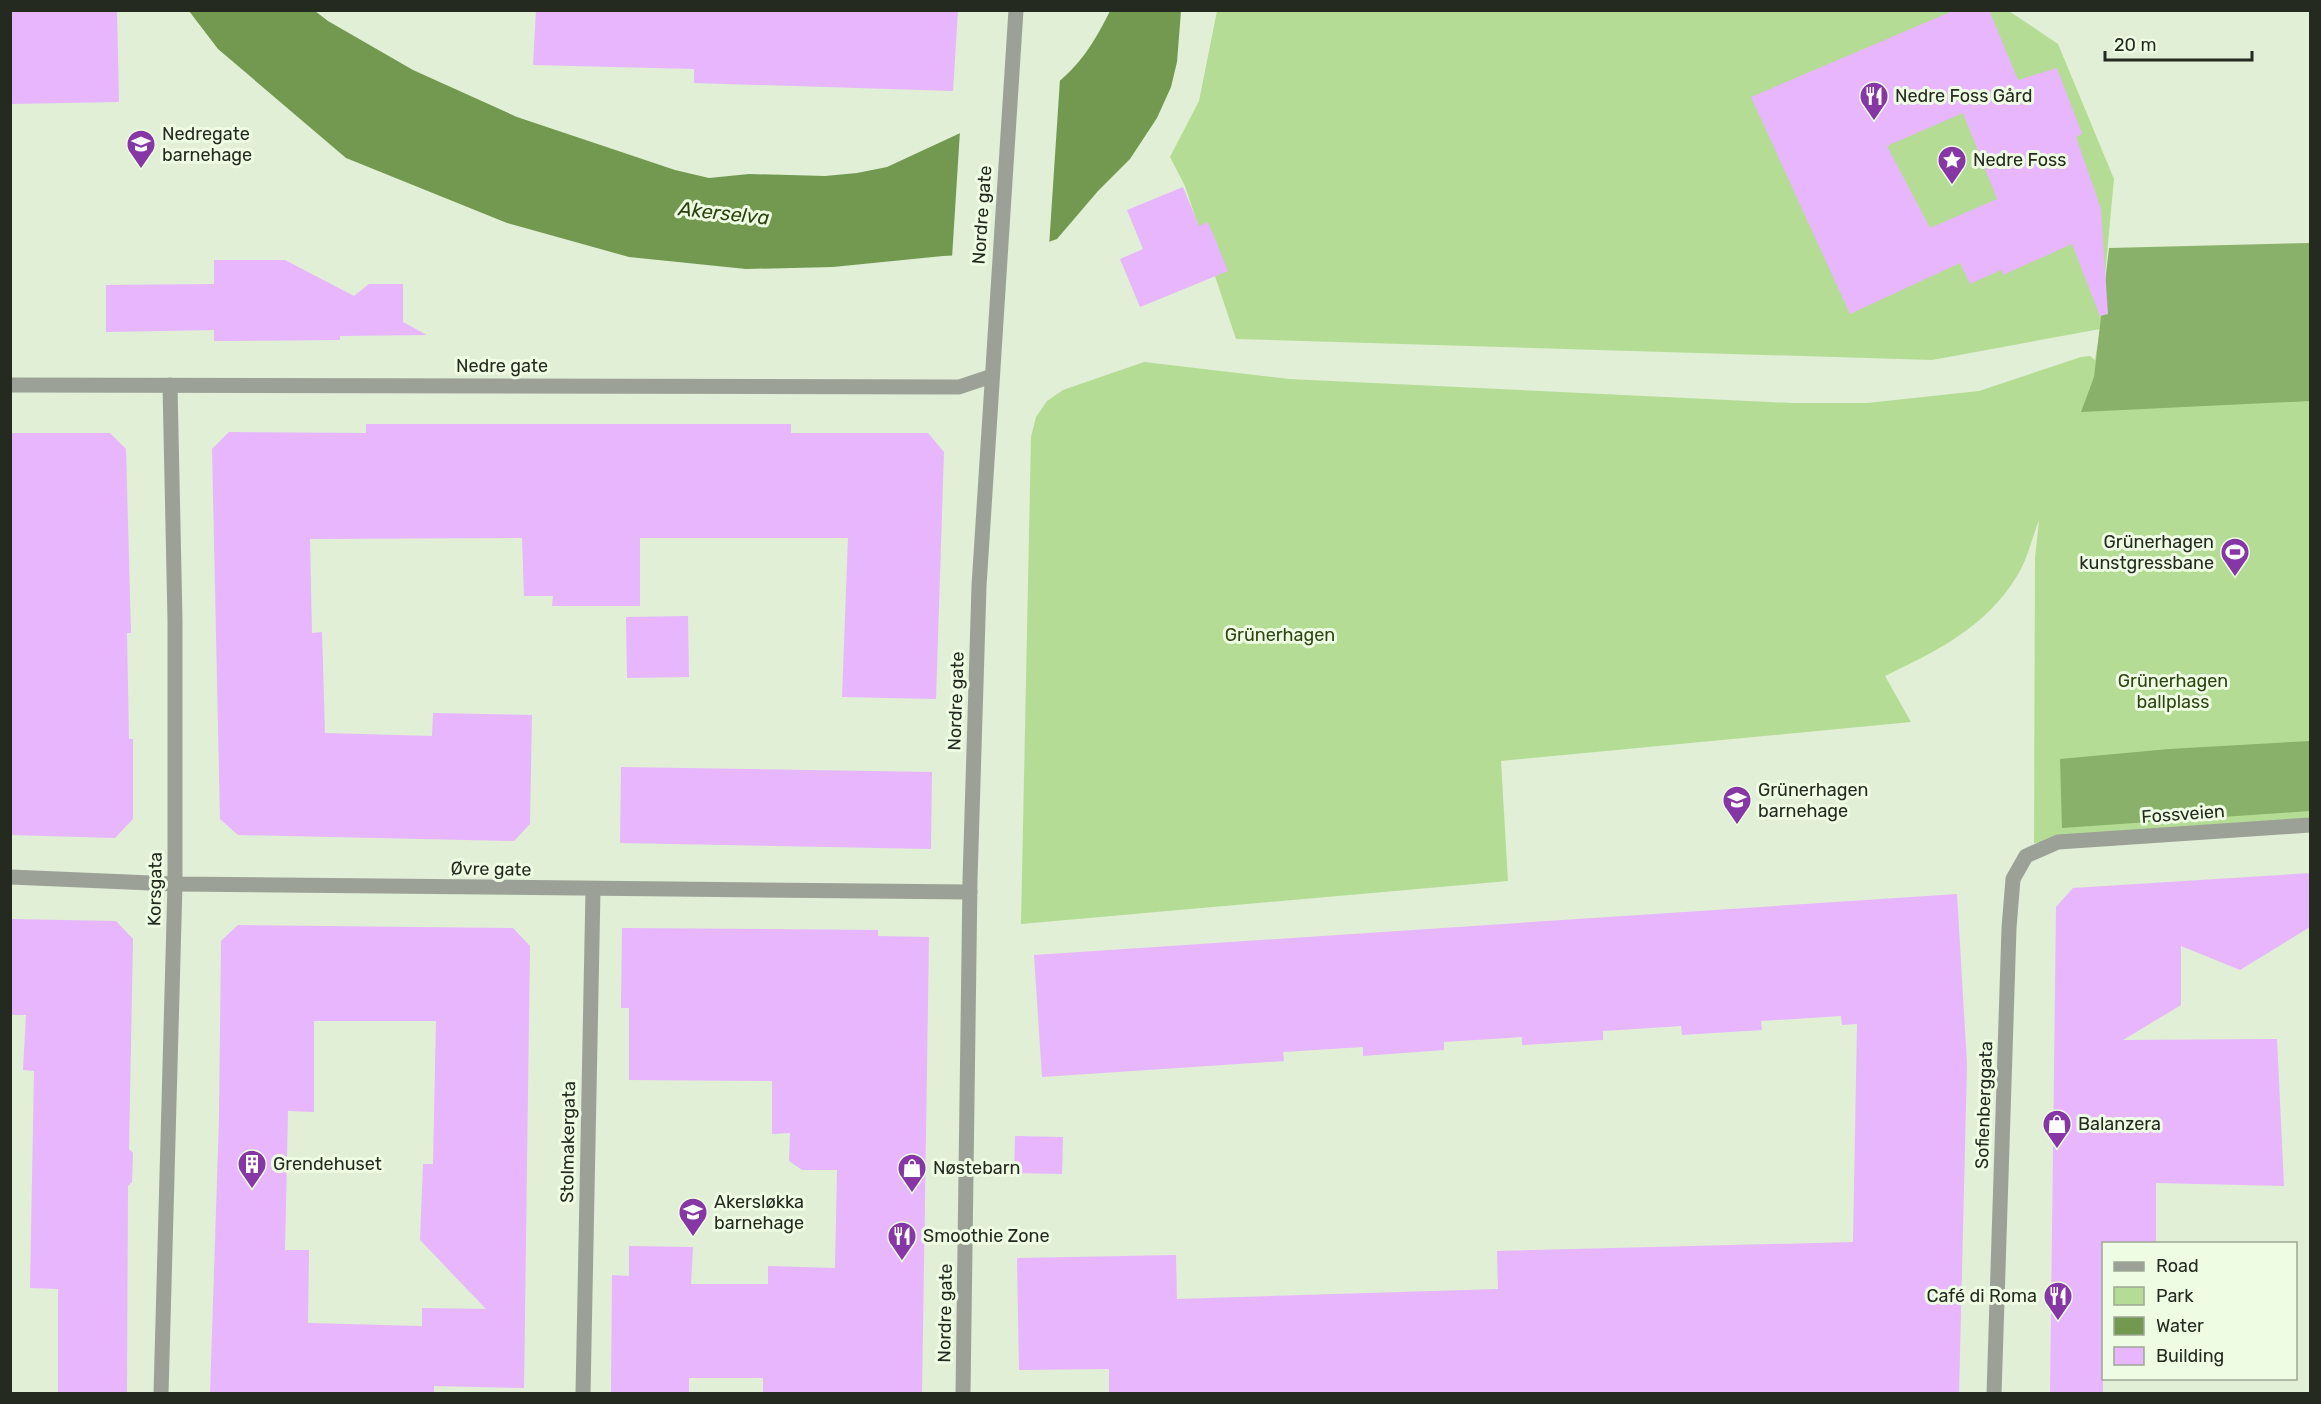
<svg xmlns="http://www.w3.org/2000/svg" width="2321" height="1404" font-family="Rubik,sans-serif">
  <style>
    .green { fill: #b5dc95 }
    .forest { fill: #8ab169 }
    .water { fill: #739951 }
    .pier { fill: #e0efd6 }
    .building { fill: #e7b6fc; fill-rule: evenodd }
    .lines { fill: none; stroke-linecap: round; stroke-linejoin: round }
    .minor { stroke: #9ba197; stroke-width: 15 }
    .tertiary { stroke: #9ba197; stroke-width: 15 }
    .labels { text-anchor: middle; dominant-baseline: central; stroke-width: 6; stroke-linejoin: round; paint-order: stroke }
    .poi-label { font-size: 18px; fill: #242a20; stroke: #eefce3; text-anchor: start }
    .street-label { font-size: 18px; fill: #242a20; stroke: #eefce3 }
    .park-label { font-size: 18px; fill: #2c4511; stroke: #eefce3 }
    .water-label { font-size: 20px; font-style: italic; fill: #2a430e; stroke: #eefce3 }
  </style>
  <rect width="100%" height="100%" fill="#e0efd6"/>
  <path class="green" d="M1217,11H2009L2058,44L2114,179L2100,329H2310V825L2034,843L2035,558L2039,520C2032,538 2027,560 2017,576C1986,627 1937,651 1885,676L1911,722L1501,761L1508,881L1021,924L1031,437L1036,417L1047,401L1063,390L1144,362L1289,379L1792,403H1867L1979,391L2081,357L2090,356L2095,360L2100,329L1932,360L1236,339L1185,186L1170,157L1199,101Z"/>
  <g class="forest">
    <path d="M2310,243V401L2081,412L2094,377L2109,248Z"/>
    <path d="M2310,741V811L2062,828L2060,759L2169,749Z"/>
  </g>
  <path class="water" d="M189,11H315L328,21L413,70L517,117L675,170L709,178L749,174L825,176L857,173L887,167L1036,98C1074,74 1090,51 1110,11H1181L1177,62L1171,87L1157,118L1130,159L1098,191L1057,239L1020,252L943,256L833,267L746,269L629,257L507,223L346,158L218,49Z"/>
  <path class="pier" d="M1060,79L1049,247L1020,255L952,258L960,131L1035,96Z"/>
  <g class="building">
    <path d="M10,10H117L119,102L10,104Z"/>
    <path d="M536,10H958L953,91L694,83V69L533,65Z"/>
    <path d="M1955,10H1989L2018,80L2057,68L2082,134L2076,137L2101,209L2108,314L2100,316L2072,244L2003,275L2001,270L1970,284L1960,263L1850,314L1751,97ZM1963,113L1997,199L1930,228L1887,146Z"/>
    <path d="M1183,187L1199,226L1208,222L1228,271L1140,307L1120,259L1143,249L1127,210Z"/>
    <path d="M214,260H285L354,296L369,284H403V322L427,335L340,336V340L214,341V330L106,332V285L214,284Z"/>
    <path d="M366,424H791V433H928L944,452L936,699L842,697L848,538H640V606H552L553,596H524L522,538L310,539L312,633L322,632L325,733L432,736L433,713L532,715L530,824L514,841L238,835L220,819L212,449L229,432L366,433Z"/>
    <path d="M10,433H110L126,449L131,633H127L129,739H133V819L115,838L10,835Z"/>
    <path d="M688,616L689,677L627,678L626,617Z"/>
    <path d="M621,767L932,772L931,849L620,843Z"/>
    <path d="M2310,873V927L2240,970L2181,946V1005L2123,1040L2277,1039L2284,1186L2156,1183V1244H2103V1394H2050L2056,907L2073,888Z"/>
    <path d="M1957,894L1967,1064L1959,1394H1109V1369L1019,1370L1017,1258L1176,1255L1177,1299L1498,1289L1497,1251L1853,1242L1857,1024L1842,1025L1841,1016L1761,1021L1762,1030L1682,1035L1681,1026L1603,1031V1040L1522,1045V1037L1444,1042V1050L1363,1056V1047L1283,1052L1284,1061L1042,1077L1034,955Z"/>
    <path d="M10,919L116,921L133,939L129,1149L133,1153L132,1182L128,1186L127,1394H58V1289L30,1288L34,1071L23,1070L26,1015H10Z"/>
    <path d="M238,925L513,928L530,946L524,1388L434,1386V1394H210L219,1119L221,941ZM314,1021H436L433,1164H423L420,1240L486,1309L422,1308V1326L308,1323L309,1250H285L288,1111L314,1112Z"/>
    <path d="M622,928L878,930V936L929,937L922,1394H763V1378H689V1394H611L612,1275L629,1276V1246L693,1247L691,1284H768V1266L835,1268L837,1170H802L789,1161L790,1133L772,1134V1081L629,1080V1008H621Z"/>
    <path d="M1015,1136L1063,1137L1062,1174L1014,1173Z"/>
  </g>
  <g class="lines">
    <g class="minor">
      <path d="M10,385L959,387L992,376"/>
      <path d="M10,877L175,884L970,892"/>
      <path d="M161,1394L175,884V620L170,385"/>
      <path d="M583,1394L593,890"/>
      <path d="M1994,1394L2009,928L2013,879L2026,856L2058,842L2310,825"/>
    </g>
    <path class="tertiary" d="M963,1394L970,880L979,586L1016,10"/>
  </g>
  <defs>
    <g id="restaurant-pin" transform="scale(1.5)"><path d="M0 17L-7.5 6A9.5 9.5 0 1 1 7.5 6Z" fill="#8636a5" stroke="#eefce3"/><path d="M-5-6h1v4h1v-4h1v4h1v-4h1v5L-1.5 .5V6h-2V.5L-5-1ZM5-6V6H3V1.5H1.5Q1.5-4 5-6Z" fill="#fff"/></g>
    <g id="school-pin" transform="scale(1.5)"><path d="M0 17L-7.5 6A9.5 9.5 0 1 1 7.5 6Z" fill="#8636a5" stroke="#eefce3"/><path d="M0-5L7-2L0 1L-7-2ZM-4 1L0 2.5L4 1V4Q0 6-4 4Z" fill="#fff"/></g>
    <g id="sight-pin" transform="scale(1.5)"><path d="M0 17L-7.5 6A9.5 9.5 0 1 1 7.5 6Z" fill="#8636a5" stroke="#eefce3"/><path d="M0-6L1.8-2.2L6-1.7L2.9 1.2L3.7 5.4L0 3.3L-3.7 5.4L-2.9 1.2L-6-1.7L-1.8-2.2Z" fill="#fff"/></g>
    <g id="stadium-pin" transform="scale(1.5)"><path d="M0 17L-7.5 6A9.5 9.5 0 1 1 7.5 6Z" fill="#8636a5" stroke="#eefce3"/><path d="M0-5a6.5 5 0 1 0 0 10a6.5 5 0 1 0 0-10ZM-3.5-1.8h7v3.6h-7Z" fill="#fff"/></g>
    <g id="shop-pin" transform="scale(1.5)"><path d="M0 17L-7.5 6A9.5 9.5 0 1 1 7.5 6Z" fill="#8636a5" stroke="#eefce3"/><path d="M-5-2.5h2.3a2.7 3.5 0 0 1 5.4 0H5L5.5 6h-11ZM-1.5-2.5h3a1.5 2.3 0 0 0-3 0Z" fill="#fff"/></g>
    <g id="building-pin" transform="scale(1.5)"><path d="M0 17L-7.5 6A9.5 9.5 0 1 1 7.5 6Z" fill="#8636a5" stroke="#eefce3"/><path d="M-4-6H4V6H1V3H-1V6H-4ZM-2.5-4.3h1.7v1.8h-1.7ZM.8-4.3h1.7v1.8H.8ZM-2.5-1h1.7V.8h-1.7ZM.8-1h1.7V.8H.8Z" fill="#fff"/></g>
  </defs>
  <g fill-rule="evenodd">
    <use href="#restaurant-pin" x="1874" y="96"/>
    <use href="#school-pin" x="141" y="144"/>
    <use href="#sight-pin" x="1952" y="160"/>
    <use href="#stadium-pin" x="2235" y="552"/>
    <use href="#school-pin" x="1737" y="800"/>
    <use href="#shop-pin" x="2057" y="1124"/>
    <use href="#building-pin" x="252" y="1164"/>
    <use href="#shop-pin" x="912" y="1168"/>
    <use href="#school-pin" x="693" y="1212"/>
    <use href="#restaurant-pin" x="902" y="1236"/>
    <use href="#restaurant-pin" x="2058" y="1296"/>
  </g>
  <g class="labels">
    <g class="poi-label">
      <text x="1895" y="96">Nedre Foss Gård</text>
      <text x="162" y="134">Nedregate<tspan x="162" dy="21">barnehage</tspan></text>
      <text x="1973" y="160">Nedre Foss</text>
      <text x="2214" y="542" text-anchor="end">Grünerhagen<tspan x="2214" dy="21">kunstgressbane</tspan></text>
      <text x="1758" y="790">Grünerhagen<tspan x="1758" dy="21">barnehage</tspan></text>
      <text x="2078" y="1124">Balanzera</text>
      <text x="273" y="1164">Grendehuset</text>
      <text x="933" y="1168">Nøstebarn</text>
      <text x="714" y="1202">Akersløkka<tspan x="714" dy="21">barnehage</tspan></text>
      <text x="923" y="1236">Smoothie Zone</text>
      <text x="2037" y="1296" text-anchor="end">Café di Roma</text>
    </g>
    <g class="street-label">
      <text transform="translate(982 215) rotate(-86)">Nordre gate</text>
      <text x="502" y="366">Nedre gate</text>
      <text transform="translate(956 701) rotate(-88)">Nordre gate</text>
      <text transform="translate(2183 814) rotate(-4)">Fossveien</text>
      <text transform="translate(491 869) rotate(1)">Øvre gate</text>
      <text transform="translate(155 889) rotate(-89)">Korsgata</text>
      <text transform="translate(1984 1105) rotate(-88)">Sofienberggata</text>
      <text transform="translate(568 1142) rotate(-89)">Stolmakergata</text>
      <text transform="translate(945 1313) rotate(-89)">Nordre gate</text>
    </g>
    <g class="park-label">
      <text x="1280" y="635">Grünerhagen</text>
      <text x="2173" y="681">Grünerhagen<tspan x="2173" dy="21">ballplass</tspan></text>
    </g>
    <g class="water-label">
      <text transform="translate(724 213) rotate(6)">Akerselva</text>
    </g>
  </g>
  <rect width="2321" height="1404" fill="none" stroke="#242a20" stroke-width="24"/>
  <rect x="2102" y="1242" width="195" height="138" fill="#eefce3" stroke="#9da895" stroke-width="1.5"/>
  <rect x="2114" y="1262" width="30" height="9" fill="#9ba197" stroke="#9da895" stroke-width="1.5"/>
  <text x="2156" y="1272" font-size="18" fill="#242a20">Road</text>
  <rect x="2114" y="1287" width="30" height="18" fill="#b5dc95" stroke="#9da895" stroke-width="1.5"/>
  <text x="2156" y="1302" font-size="18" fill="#242a20">Park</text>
  <rect x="2114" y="1317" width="30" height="18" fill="#739951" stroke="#9da895" stroke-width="1.5"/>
  <text x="2156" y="1332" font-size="18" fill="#242a20">Water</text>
  <rect x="2114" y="1347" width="30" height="18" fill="#e7b6fc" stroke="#9da895" stroke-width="1.5"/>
  <text x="2156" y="1362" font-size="18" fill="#242a20">Building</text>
  <path d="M2105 51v9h147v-9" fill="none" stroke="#242a20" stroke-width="3"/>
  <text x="2114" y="51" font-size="18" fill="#242a20" stroke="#eefce3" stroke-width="4.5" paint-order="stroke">20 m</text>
</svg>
